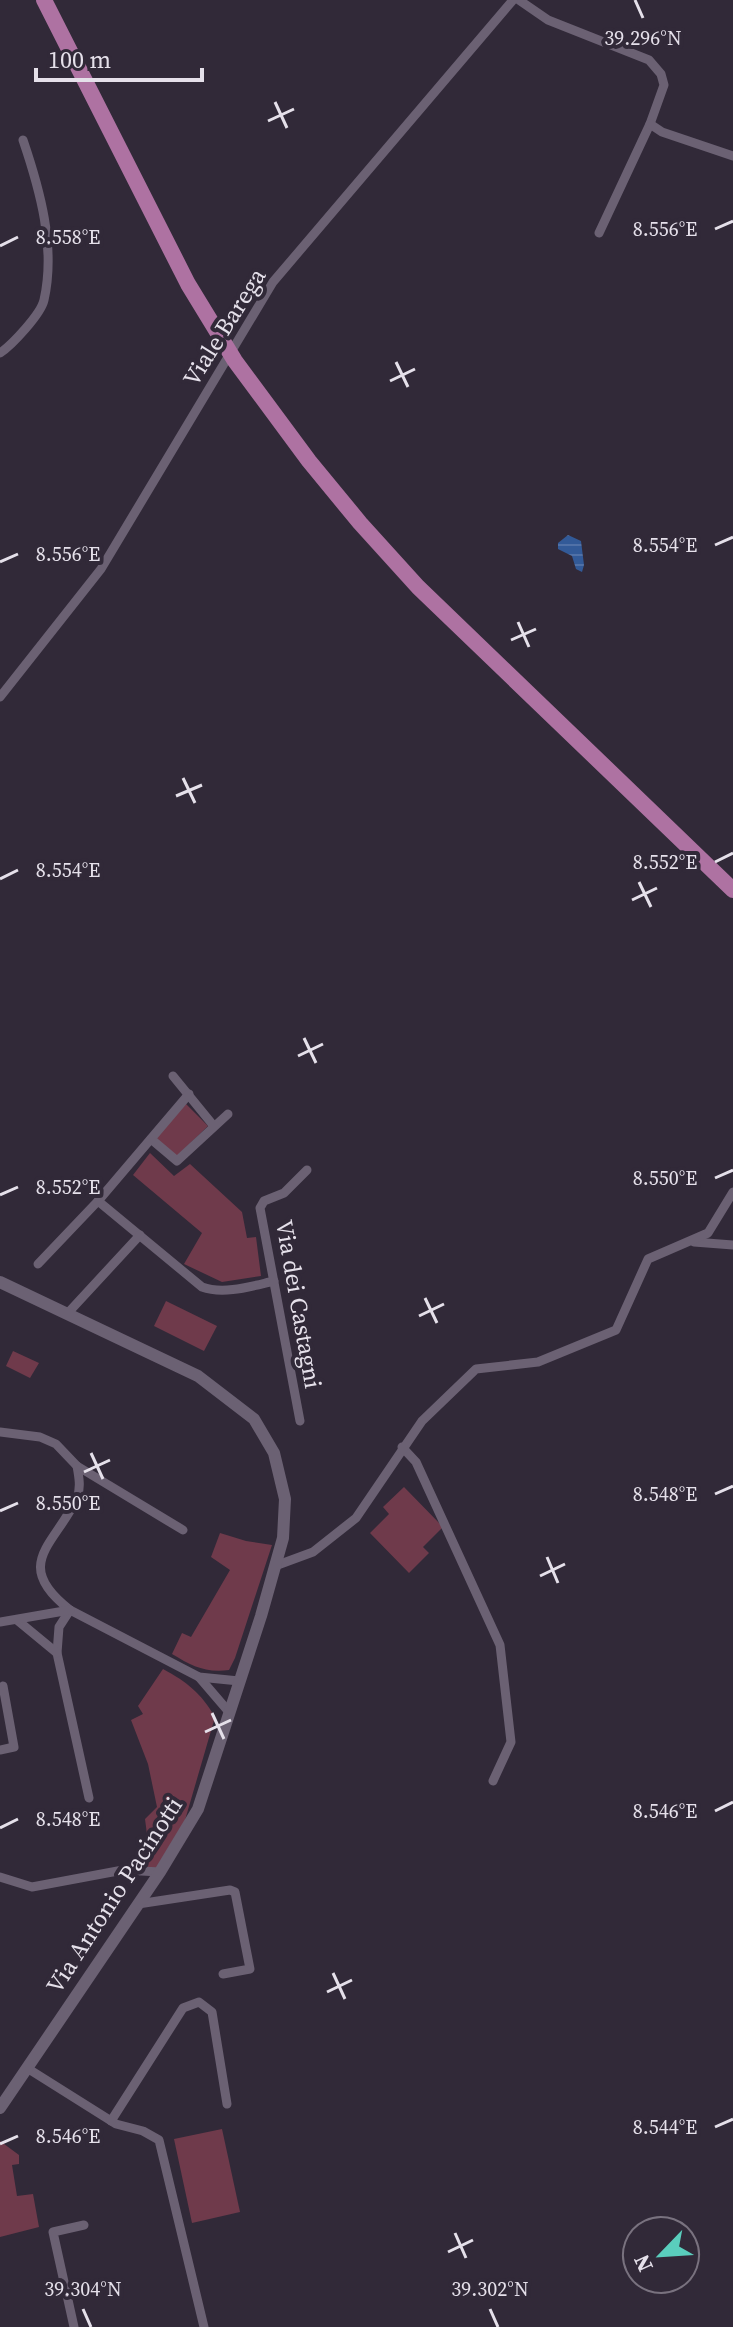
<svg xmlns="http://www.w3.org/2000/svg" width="733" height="2327" font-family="'Source Serif 4',serif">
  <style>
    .park { fill: #6f3a4b }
    .water { fill: url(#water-rules) }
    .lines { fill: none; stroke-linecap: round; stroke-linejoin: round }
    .minor { stroke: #6b6173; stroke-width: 9 }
    .tertiary { stroke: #6b6173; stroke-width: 12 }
    .trunk { stroke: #ae72a2; stroke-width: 16 }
    .ticks { fill: none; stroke: #e5e0ea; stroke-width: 3 }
    .labels { text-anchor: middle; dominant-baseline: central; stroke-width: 8; stroke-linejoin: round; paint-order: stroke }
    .street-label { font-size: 24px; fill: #e5e0ea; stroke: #312938 }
    .ticks-label { font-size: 20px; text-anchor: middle; fill: #e5e0ea; stroke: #312938; stroke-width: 8; stroke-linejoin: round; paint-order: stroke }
  </style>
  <defs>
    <pattern id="water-rules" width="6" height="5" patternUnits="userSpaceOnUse" patternTransform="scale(2)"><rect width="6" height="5" fill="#325a98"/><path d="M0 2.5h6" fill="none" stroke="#5071a7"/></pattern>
  </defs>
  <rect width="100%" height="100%" fill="#312938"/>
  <g class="park">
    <path d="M186,1104L208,1126L176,1157L156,1138Z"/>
    <path d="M150,1153L174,1176L190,1164L242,1212L247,1238L256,1237L261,1276L222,1282L184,1264L202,1233L133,1175Z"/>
    <path d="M166,1301L217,1326L204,1351L154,1326Z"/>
    <path d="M13,1351L39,1363L30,1378L6,1366Z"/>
    <path d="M404,1487L443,1527L423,1547L429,1553L409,1573L370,1533L389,1514L383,1507Z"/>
    <path d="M220,1533L246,1541L272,1545L235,1658L229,1670C205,1673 192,1666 172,1654L182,1633L191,1637L230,1570L211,1557Z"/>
    <path d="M163,1669C187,1682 201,1693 215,1717L183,1827L158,1869L140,1866L148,1842L145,1819L157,1807L148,1764L131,1720L143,1714L138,1706Z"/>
    <path d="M222,2129L240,2212L192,2223L174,2139Z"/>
    <path d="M0,2141L19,2155V2164L12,2165L17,2196L33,2194L39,2227L0,2237Z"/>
  </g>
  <path class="water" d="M568,535L581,541L584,565L582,572L576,569L572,556L558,549V543Z"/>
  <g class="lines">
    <g class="minor">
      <path d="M519,0L548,20L649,60L661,74L664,85L650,124L599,233"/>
      <path d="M650,124L662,132L733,156"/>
      <path d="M0,353C12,345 41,314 44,300C56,247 40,190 23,140"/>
      <path d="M0,697L101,569L273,282L513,0"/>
      <path d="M173,1076L213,1125"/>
      <path d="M151,1139L177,1161L228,1114"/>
      <path d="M98,1201L202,1287C224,1295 252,1286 274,1281"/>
      <path d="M694,1242L733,1245"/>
      <path d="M38,1264L98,1201L189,1094"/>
      <path d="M67,1314L140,1235"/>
      <path d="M300,1421L260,1208L264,1201L284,1193L307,1170"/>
      <path d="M0,1432L40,1437L56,1444L77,1466L183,1530"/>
      <path d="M402,1447L416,1462L500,1645L511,1742L493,1781"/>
      <path d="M77,1466C79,1477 81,1488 77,1498C55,1545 11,1564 70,1610L199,1677L239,1681"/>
      <path d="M275,1566L313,1552L356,1518L422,1421L476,1369L538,1362L616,1330L648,1259L708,1233L733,1192"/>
      <path d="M70,1610L59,1627L57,1653L89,1798"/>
      <path d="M17,1620L57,1653"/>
      <path d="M0,1622L70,1610"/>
      <path d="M199,1677L229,1712"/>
      <path d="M0,1750L14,1747L3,1686"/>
      <path d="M0,1877L32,1887L123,1870L160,1872"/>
      <path d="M138,1904L230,1890L235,1892L250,1969L223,1974"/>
      <path d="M27,2068L116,2124L143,2131L159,2140L204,2327"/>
      <path d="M111,2121L183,2008L199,2002L212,2012L227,2104"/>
      <path d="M74,2327L53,2232L84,2225"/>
    </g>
    <path class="tertiary" d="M0,1282L198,1376L254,1419L274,1453L285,1499L283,1538L261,1616L198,1809L160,1872L0,2108"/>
    <path class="trunk" d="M44,0L188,284L235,361L309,461L360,523L418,587L733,890"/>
  </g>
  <path class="ticks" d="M635,0L643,18M275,102L287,128M268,121L294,109M715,229L733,221M0,246L18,237M396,362L408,387M390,381L415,369M715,545L733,537M0,562L18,554M518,622L529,647M511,640L536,629M183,778L195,803M176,796L202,785M715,862L733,853M0,879L18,870M639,882L651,907M632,900L657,888M304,1038L316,1063M298,1056L323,1044M715,1178L733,1170M0,1195L18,1187M425,1298L437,1323M419,1316L444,1304M91,1453L103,1479M84,1472L110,1460M715,1494L733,1486M0,1511L18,1503M547,1557L558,1583M540,1576L565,1564M212,1713L224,1739M205,1732L231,1720M715,1811L733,1802M0,1828L18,1819M333,1973L345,1999M327,1992L352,1980M715,2127L733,2119M0,2144L18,2136M455,2233L466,2258M448,2252L473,2240M83,2309L91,2327M490,2309L498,2327"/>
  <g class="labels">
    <g class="street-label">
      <text transform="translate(224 327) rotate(-58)">Viale Barega</text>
      <text transform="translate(299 1304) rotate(80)">Via dei Castagni</text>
      <text transform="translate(114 1895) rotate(-57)">Via Antonio Pacinotti</text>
    </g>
  </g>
  <g class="ticks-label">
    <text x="643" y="45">39.296°N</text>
    <text x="665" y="236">8.556°E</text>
    <text x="68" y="244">8.558°E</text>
    <text x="665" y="552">8.554°E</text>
    <text x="68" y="561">8.556°E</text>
    <text x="665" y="869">8.552°E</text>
    <text x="68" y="877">8.554°E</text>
    <text x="665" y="1185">8.550°E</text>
    <text x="68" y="1194">8.552°E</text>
    <text x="665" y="1501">8.548°E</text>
    <text x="68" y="1510">8.550°E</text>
    <text x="665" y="1818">8.546°E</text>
    <text x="68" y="1826">8.548°E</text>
    <text x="665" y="2134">8.544°E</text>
    <text x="68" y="2143">8.546°E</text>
    <text x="83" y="2296">39.304°N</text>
    <text x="490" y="2296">39.302°N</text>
  </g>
  <g transform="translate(661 2255) rotate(245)"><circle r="38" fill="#312938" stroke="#79727f" stroke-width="2"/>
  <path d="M0-6L14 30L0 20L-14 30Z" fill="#5acebd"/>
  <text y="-12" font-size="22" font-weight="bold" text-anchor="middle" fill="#e5e0ea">N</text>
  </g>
  <path d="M36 68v12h166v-12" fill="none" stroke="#e5e0ea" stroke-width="4"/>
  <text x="48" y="68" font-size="24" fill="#e5e0ea" stroke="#312938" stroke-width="6" paint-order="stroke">100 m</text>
</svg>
